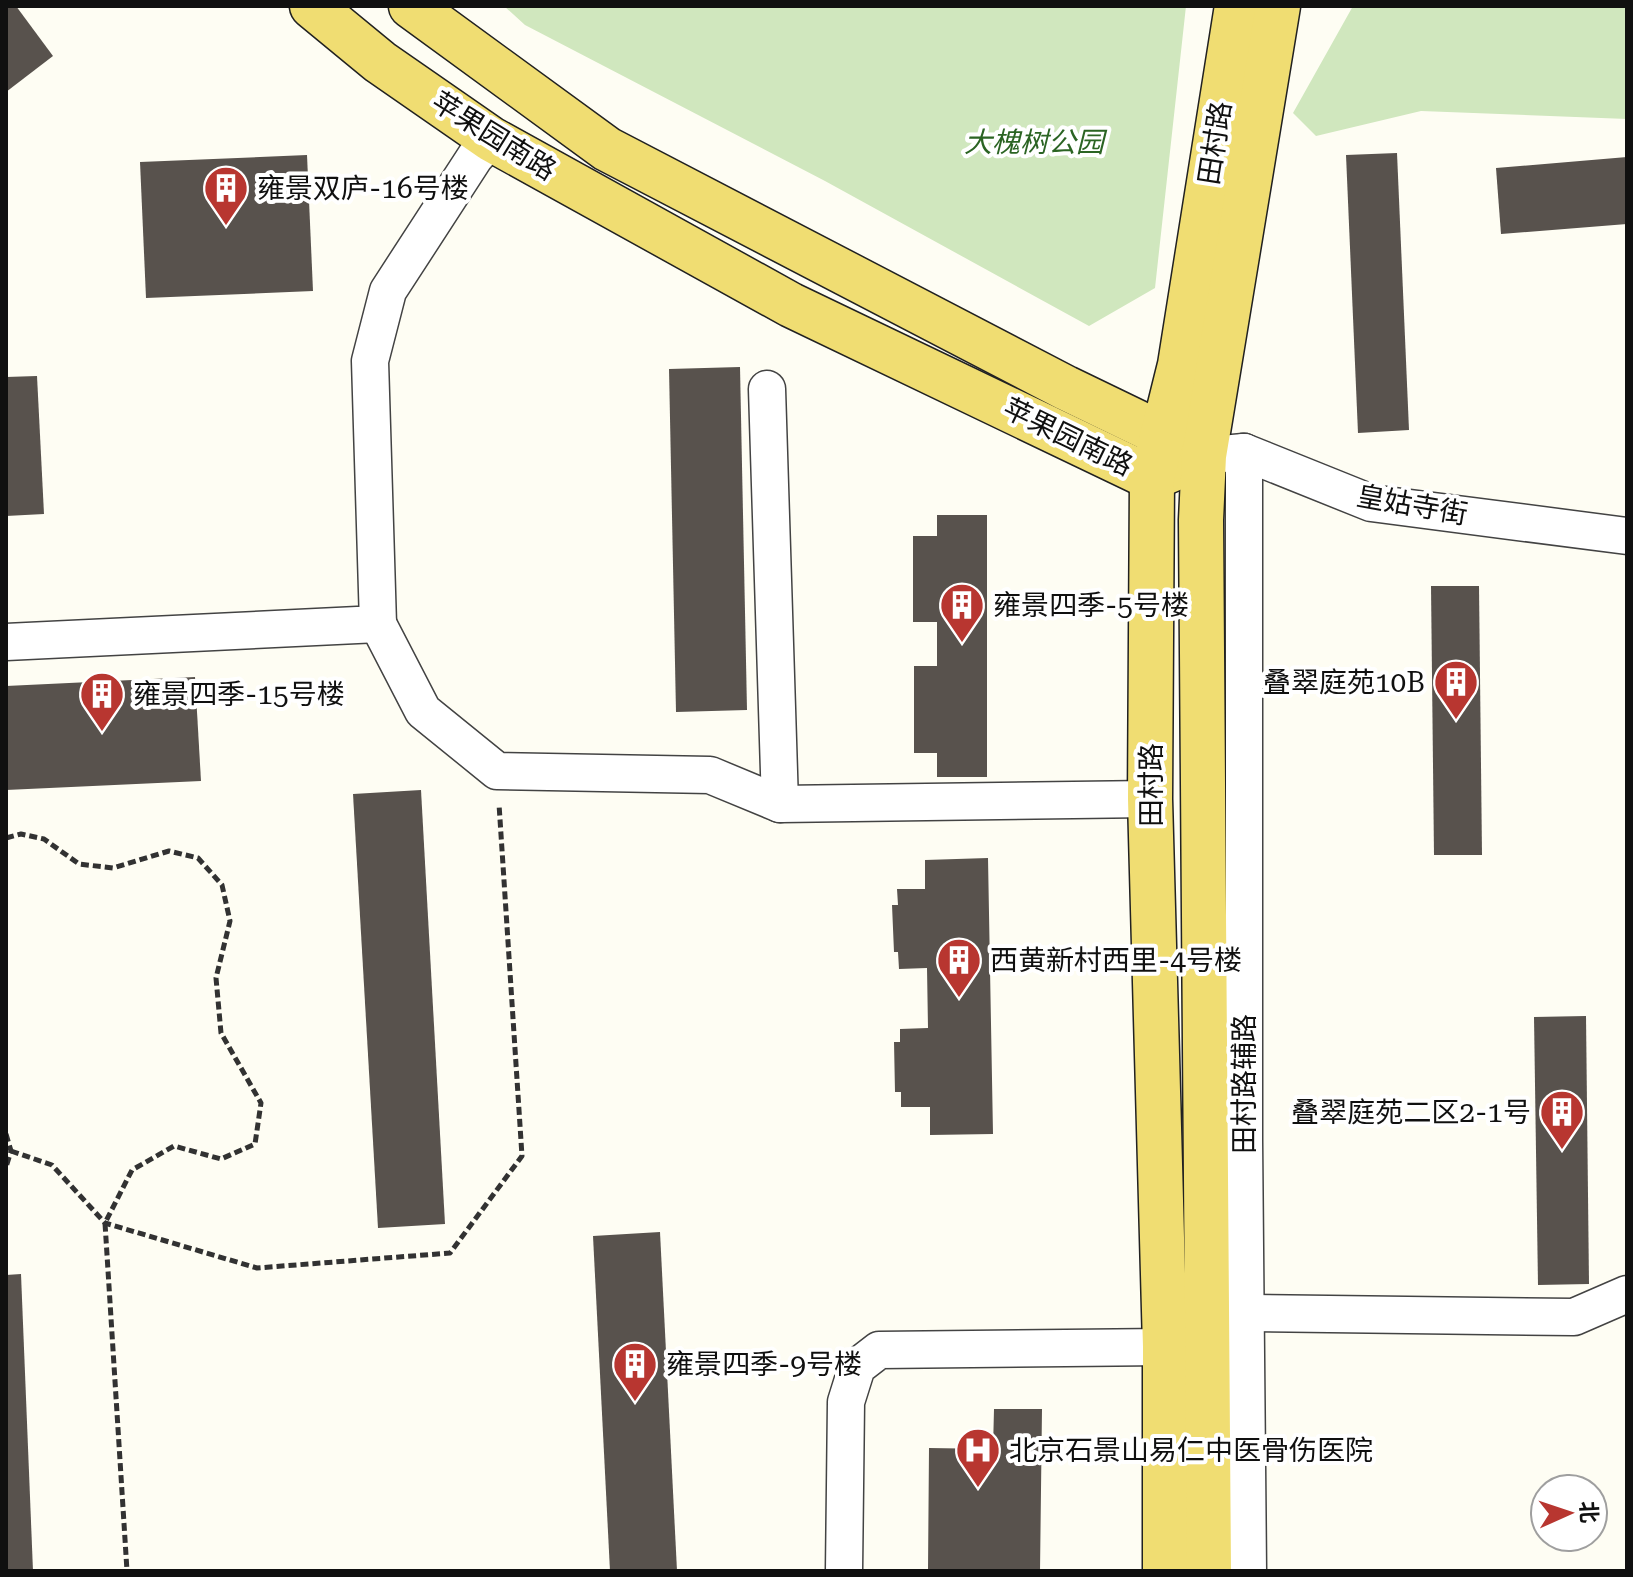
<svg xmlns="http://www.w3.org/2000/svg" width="1633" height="1577" font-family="'Roboto Serif','Noto Sans SC',serif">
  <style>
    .green { fill: #d0e7be }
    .building { fill: #58524d }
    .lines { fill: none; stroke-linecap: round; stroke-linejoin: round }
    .minor-casing { stroke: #434343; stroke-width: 39 }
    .major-casing { stroke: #212121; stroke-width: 47 }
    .path { stroke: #323232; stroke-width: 5; stroke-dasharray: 8 4; stroke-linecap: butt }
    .minor { stroke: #fff; stroke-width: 36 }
    .major { stroke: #f0dd72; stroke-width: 44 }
    .labels { text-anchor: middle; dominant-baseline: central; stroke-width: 8; stroke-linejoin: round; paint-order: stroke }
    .street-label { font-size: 28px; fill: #101010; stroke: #fff }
    .park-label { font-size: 28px; font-style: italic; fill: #2b6423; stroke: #fff }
    .poi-label { font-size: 28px; fill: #101010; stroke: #fff; text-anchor: start }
  </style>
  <rect width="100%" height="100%" fill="#fefdf3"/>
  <g class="green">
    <path d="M504,6H1186L1155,288L1089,326L825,181L525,25Z"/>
    <path d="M1353,6H1627V119L1421,111L1316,136L1293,113Z"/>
  </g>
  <g class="building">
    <path d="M6,6H16L53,56L6,92Z"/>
    <path d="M1397,153L1409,430L1358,433L1346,155Z"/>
    <path d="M307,155L313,291L146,298L140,162Z"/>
    <path d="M1627,157V224L1501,234L1496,168Z"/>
    <path d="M740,367L747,710L676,712L669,369Z"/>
    <path d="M37,376L44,514L6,516V377Z"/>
    <path d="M937,515H987V777H937V753H914V666H937V622H913V536H937Z"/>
    <path d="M1431,586H1479L1482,855H1434Z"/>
    <path d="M195,677L201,781L6,790V686Z"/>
    <path d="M421,790L445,1224L378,1228L353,794Z"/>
    <path d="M988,858L993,1134L930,1135V1107H901V1092H895L894,1042H900V1029L928,1028L927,968L899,969L898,952H894L892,905H898L897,889H925V860Z"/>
    <path d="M1586,1016L1589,1284L1538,1285L1534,1017Z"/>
    <path d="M660,1232L677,1571H610L593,1236Z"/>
    <path d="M21,1274L33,1571H6V1275Z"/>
    <path d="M994,1409H1042L1040,1571H928L929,1448L993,1449Z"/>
  </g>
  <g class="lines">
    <g class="minor-casing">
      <g id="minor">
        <path d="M767,389L780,804"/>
        <path d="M1244,452V1140L1248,1571"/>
        <path d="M1222,454L1244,452L1371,503L1627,536"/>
        <path d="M378,624L423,711L497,771L710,775L780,804L1150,799"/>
        <path d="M6,642L378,624L370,361L388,291L475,157L491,139"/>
        <path d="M1247,1313L1574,1317L1627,1294"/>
        <path d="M844,1571L846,1402L857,1367L879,1350L1165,1347"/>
      </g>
    </g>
    <g class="major-casing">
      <g id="major">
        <path d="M312,6L380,62L491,139L791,305L1152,478L1180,466"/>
        <path d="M411,6L607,149L1066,388L1188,447"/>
        <path d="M1165,1571V1347L1150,799L1152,478L1180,365L1237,6"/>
        <path d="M1209,1571L1201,520L1204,456L1278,6"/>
      </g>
    </g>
    <g class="path">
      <path d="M6,838L21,834L44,839L79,864L113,868L169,851L198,858L222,885L230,921L216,978L221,1033L261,1103L255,1144L221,1159L174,1146L132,1170L105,1223L127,1571"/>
      <path d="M6,1134L11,1151L6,1167"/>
      <path d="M11,1151L52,1165L105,1223L257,1268L450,1253L522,1156L499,804"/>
    </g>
    <use href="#minor" class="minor"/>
    <use href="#major" class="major"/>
  </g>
  <defs>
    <g id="building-pin" transform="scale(2.3)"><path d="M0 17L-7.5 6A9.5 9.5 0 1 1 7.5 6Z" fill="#b83630" stroke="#fff"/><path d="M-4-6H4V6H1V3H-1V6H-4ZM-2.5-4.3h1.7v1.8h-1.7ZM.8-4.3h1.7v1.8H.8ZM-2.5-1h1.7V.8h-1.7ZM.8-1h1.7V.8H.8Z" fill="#fff"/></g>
    <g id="hospital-pin" transform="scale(2.3)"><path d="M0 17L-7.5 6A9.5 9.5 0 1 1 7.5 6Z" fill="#b83630" stroke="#fff"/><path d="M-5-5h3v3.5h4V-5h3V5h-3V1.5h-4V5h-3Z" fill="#fff"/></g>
  </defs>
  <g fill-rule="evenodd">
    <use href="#building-pin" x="226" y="188"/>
    <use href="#building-pin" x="962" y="605"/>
    <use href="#building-pin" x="1456" y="682"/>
    <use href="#building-pin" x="102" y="694"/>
    <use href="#building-pin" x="959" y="960"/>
    <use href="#building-pin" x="1562" y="1112"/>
    <use href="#building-pin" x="635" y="1364"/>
    <use href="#hospital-pin" x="978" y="1450"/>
  </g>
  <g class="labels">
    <g class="street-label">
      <text transform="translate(494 136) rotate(32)">苹果园南路</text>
      <text transform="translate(1215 143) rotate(-81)">田村路</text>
      <text transform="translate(1068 437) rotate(26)">苹果园南路</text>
      <text transform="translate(1412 505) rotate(10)">皇姑寺街</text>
      <text transform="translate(1151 785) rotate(-90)">田村路</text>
      <text transform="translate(1244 1084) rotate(-90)">田村路辅路</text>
    </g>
    <g class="park-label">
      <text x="1034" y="142">大槐树公园</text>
    </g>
    <g class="poi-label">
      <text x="257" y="188">雍景双庐-16号楼</text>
      <text x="993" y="605">雍景四季-5号楼</text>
      <text x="1425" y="682" text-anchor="end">叠翠庭苑10B</text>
      <text x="133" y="694">雍景四季-15号楼</text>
      <text x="990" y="960">西黄新村西里-4号楼</text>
      <text x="1531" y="1112" text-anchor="end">叠翠庭苑二区2-1号</text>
      <text x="666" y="1364">雍景四季-9号楼</text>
      <text x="1009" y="1450">北京石景山易仁中医骨伤医院</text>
    </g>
  </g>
  <rect width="1633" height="1577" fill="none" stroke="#101010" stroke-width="16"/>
  <g transform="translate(1569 1513) rotate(87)"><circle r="38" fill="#ffffff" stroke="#9f9f9f" stroke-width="2"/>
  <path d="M0-6L14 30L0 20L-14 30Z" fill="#b83630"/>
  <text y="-12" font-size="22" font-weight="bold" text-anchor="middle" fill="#101010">北</text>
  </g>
</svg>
